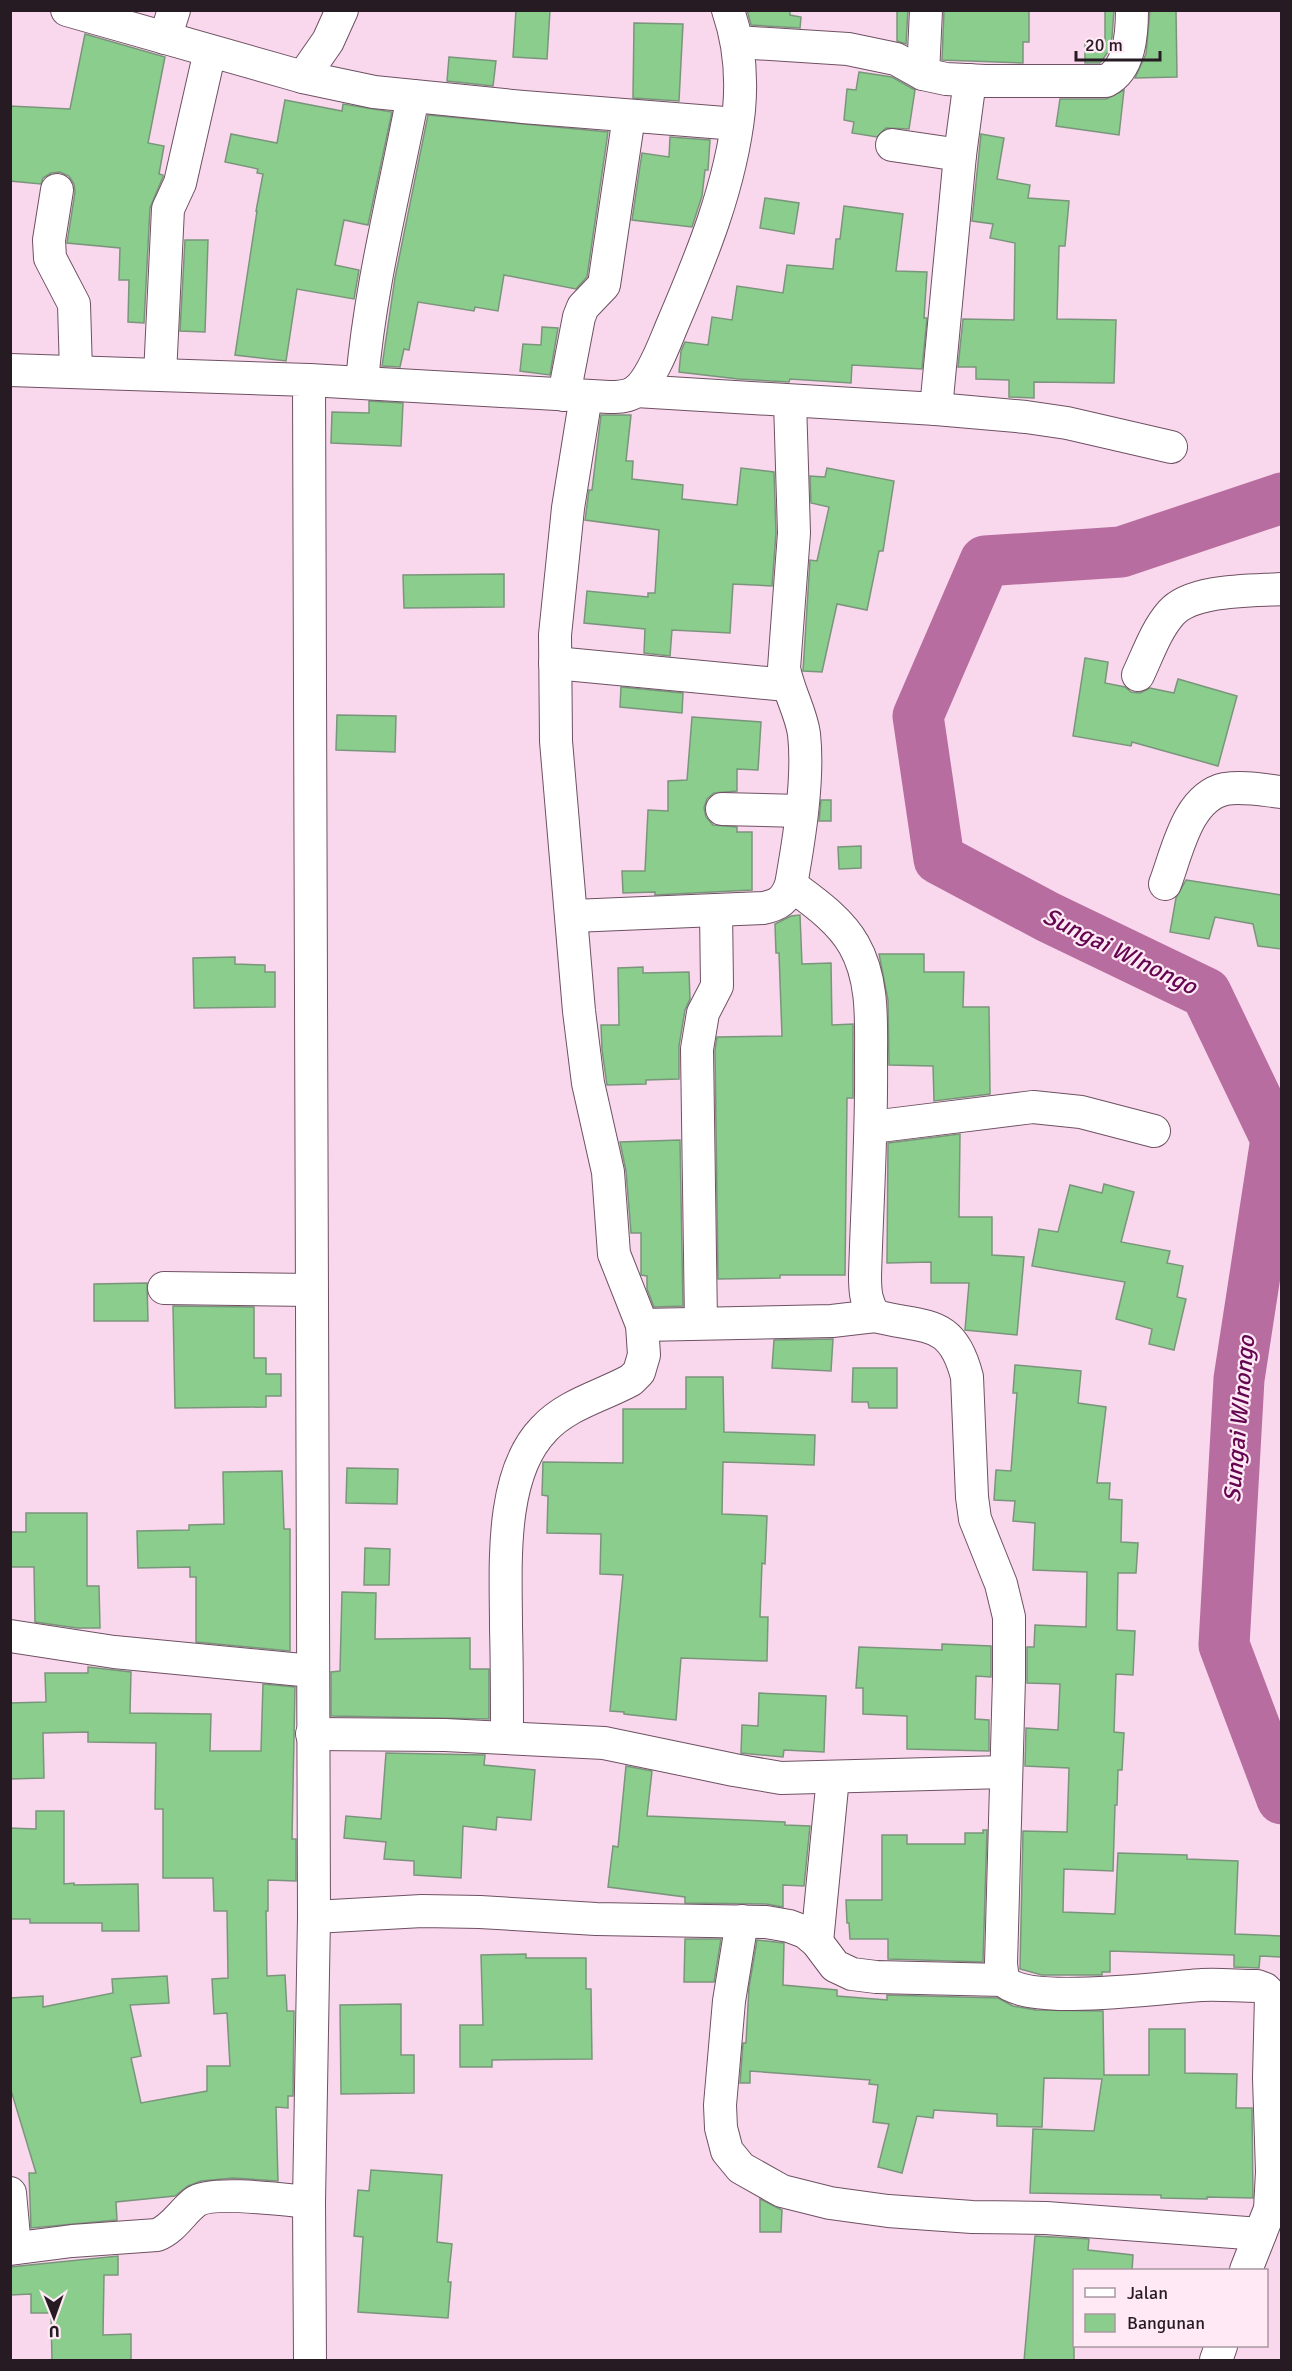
<svg xmlns="http://www.w3.org/2000/svg" width="1292" height="2371" font-family="Signika,sans-serif">
  <style>
    .lines { fill: none; stroke-linecap: round; stroke-linejoin: round }
    .river { stroke: #b76d9f; stroke-width: 51 }
    .building { fill: #8acd8d; stroke: #7b957c; stroke-width: 1.5 }
    .street-casing { stroke: #6e5163; stroke-width: 34 }
    .street { stroke: #fff; stroke-width: 32 }
    .labels { text-anchor: middle; dominant-baseline: central; stroke-width: 4.5; stroke-linejoin: round; paint-order: stroke }
    .water-label { font-size: 24px; font-style: italic; fill: #64054f; stroke: #fee9f5 }
  </style>
  <rect width="100%" height="100%" fill="#f9d7ec"/>
  <g class="lines">
    <path class="river" d="M1282,498L1121,552L985,561L918,716L939,859L1048,917L1206,993L1276,1139L1239,1379L1224,1645L1282,1799"/>
  </g>
  <g class="building">
    <path d="M516,10H550L547,59L513,57Z"/>
    <path d="M747,10H790V15L801,17L800,28L751,25Z"/>
    <path d="M897,10H908L906,44L897,41Z"/>
    <path d="M944,10H1029V42H1023V63L942,60Z"/>
    <path d="M1105,10H1114L1112,37L1108,52L1100,63H1085V41H1105Z"/>
    <path d="M1150,10H1176L1177,77L1135,78L1146,54Z"/>
    <path d="M634,23L683,24L679,101L633,98Z"/>
    <path d="M85,34L165,57L148,143L164,146L159,174L163,175V177L150,208L144,323L128,322L129,280H119L120,248L67,243L75,192L74,184L69,176L60,172L51,173L43,178L41,184L10,181V106L70,109Z"/>
    <path d="M449,57L496,61L493,86L447,81Z"/>
    <path d="M859,72L892,77L915,90L909,129L886,128L877,137L852,133L854,122L844,120L847,89L856,90Z"/>
    <path d="M1124,90L1119,135L1056,126L1060,99H1106Z"/>
    <path d="M285,100L342,111L343,104L392,112L368,225L344,220L335,265L359,270L354,299L297,289L286,361L235,355L257,211H256L263,174L257,173L258,169L225,162L231,134L277,143Z"/>
    <path d="M428,115L608,132L587,277L576,289L504,275L498,311L475,307L474,311L418,302L409,350L404,349L400,367L382,366L395,278Z"/>
    <path d="M981,134L1004,138L997,179L1030,185L1028,198L1069,201L1065,246H1059L1057,319L1116,320L1114,383L1034,382V398L1009,397V380L976,379V367H958L963,319L1014,320L1015,243L990,238L993,224L972,221Z"/>
    <path d="M670,137L710,140L708,170H705L702,196L692,227L632,220L642,153L669,157Z"/>
    <path d="M765,198L799,203L794,234L760,228Z"/>
    <path d="M844,206L903,214L896,271L927,272L924,318H927L922,369L852,365L851,383L790,379L789,382L738,379L679,372L681,351L685,342L708,345L712,317L732,320L737,286L783,293L787,265L833,269L836,239H840Z"/>
    <path d="M185,240H208L205,332L180,331Z"/>
    <path d="M542,327L558,328L550,375L520,371L523,344L541,345Z"/>
    <path d="M369,401L403,403L401,446L331,443L332,412L369,413Z"/>
    <path d="M601,415H631L626,461H633L632,479L683,485L682,499L737,505L741,468L774,472L776,533L772,586L733,584L730,633L672,630L670,656L644,653L645,629L584,623L587,591L648,597V593H655L659,530L585,520L589,490H592Z"/>
    <path d="M827,468L894,481L883,551H879L867,610L837,604L822,672L803,671L810,560L817,561L829,507L811,503L810,476L825,477Z"/>
    <path d="M504,574V607L404,608L403,575Z"/>
    <path d="M1085,658L1108,662L1105,683L1125,687L1131,692L1140,693L1150,688L1174,693L1178,679L1237,696L1218,766L1132,742L1131,746L1073,736Z"/>
    <path d="M621,687L683,693L682,713L620,707Z"/>
    <path d="M337,715L396,716L395,752L336,750Z"/>
    <path d="M692,717L761,722L758,770L737,769V791L714,793L707,799L704,808L706,817L713,825L737,827V832H752V890L655,895V892L623,893L622,871H645L648,810L668,811V781L687,780Z"/>
    <path d="M821,800H831V821H819Z"/>
    <path d="M861,846V868L839,869L838,847Z"/>
    <path d="M1186,880L1281,895V949L1258,946L1253,924L1215,917L1209,939L1170,932L1176,898Z"/>
    <path d="M800,915L802,964L831,963L832,1025L853,1024V1098H847L845,1275H780V1278L718,1279L715,1050L717,1037L782,1036L779,953H776L775,924L791,916Z"/>
    <path d="M879,954H924V972H964L963,1007H989L990,1094L934,1101L933,1066L889,1065L888,1000Z"/>
    <path d="M235,957V964L265,965V972H275V1007L194,1008L193,958Z"/>
    <path d="M643,967V973L689,972L690,999L685,1010L679,1046V1079L646,1080V1084L607,1085L602,1050L601,1025H619L618,968Z"/>
    <path d="M960,1134L959,1217H992V1255L1024,1257L1017,1335L965,1330L969,1283H931V1262L887,1263L888,1143Z"/>
    <path d="M680,1140L683,1306L654,1307L647,1289V1276L641,1275V1233H631L626,1171L620,1142Z"/>
    <path d="M1104,1184L1134,1192L1121,1242L1170,1251L1167,1263L1183,1266L1177,1297L1186,1299L1174,1350L1149,1344L1152,1329L1116,1319L1125,1282L1032,1266L1039,1229L1058,1232L1070,1185L1102,1193Z"/>
    <path d="M147,1283L148,1321H94V1284Z"/>
    <path d="M173,1306L254,1307V1358H266V1374H281V1396H266V1407L175,1408Z"/>
    <path d="M833,1339L831,1371L772,1368L774,1340Z"/>
    <path d="M1015,1365L1081,1371L1078,1403L1106,1407L1097,1483H1110L1109,1499L1122,1500L1121,1542L1138,1543L1136,1573H1118L1117,1630L1135,1631L1133,1675L1116,1674L1114,1732L1124,1733L1122,1770H1118L1117,1805H1115L1113,1871L1064,1869L1063,1912L1115,1914L1118,1853L1187,1855V1859L1238,1861L1235,1934L1281,1936V1957L1260,1956L1259,1968L1234,1967V1955L1110,1951V1972H1102V1975H1042L1020,1969L1023,1831L1067,1832L1069,1768L1025,1766L1026,1728L1058,1730L1060,1684L1027,1683V1647H1034L1035,1625L1086,1627L1087,1572L1033,1570L1035,1523L1013,1521L1015,1501L994,1500L996,1470L1011,1471L1017,1393H1013Z"/>
    <path d="M853,1368H897V1408H869L868,1402H852Z"/>
    <path d="M686,1377H723L724,1432L815,1435L814,1465L723,1462L722,1514L767,1516L765,1564L762,1563L760,1617H768L767,1661L681,1658L676,1720L624,1714V1712L610,1711L623,1575L600,1574L601,1534L547,1533L548,1496L542,1495L543,1462L623,1463V1409H686Z"/>
    <path d="M347,1468L398,1469L397,1504L346,1503Z"/>
    <path d="M282,1471L284,1529H290V1651L196,1642V1577H190V1567L138,1568L137,1531L189,1530V1525L224,1524L223,1472Z"/>
    <path d="M26,1513H87V1586H99L100,1628H77L35,1622L34,1567H10V1532H26Z"/>
    <path d="M365,1548L390,1549L389,1585H364Z"/>
    <path d="M342,1592L376,1593L375,1639L470,1638V1669H489V1719L331,1716V1672L340,1671Z"/>
    <path d="M942,1644L991,1646V1677L976,1676L975,1719L989,1720V1751L907,1749V1716L863,1714V1688H856L859,1647L942,1650Z"/>
    <path d="M88,1667L131,1672L130,1713L211,1714L210,1751H261L263,1684L295,1687L292,1839H296V1881L268,1880V1911H266L267,1976L285,1975L287,2011H294L293,2096H288V2108L276,2107L278,2181L233,2178L201,2181L188,2186L175,2196L116,2202L117,2220L31,2228L29,2173H36L10,2087V1998L43,1996V2007L113,1993L112,1979L167,1976L169,2003L130,2005L141,2056L131,2058L141,2103L207,2091V2066H230L227,2013L214,2014L212,1979L228,1978L227,1911H214L213,1878H163V1809H155L156,1743L88,1742V1732L43,1733L44,1778L10,1779V1703L46,1702L45,1673H88Z"/>
    <path d="M759,1693L826,1696L824,1752L784,1750L783,1757L741,1753L742,1725L758,1726Z"/>
    <path d="M386,1753L485,1755L484,1765L535,1770L531,1820L497,1817L496,1830L463,1826L461,1878L414,1875V1861L384,1859L386,1842L344,1838L346,1816L381,1819Z"/>
    <path d="M626,1766L652,1771L647,1816L785,1822V1825L810,1826L804,1886L783,1885V1907L766,1904L685,1903V1897L608,1887L613,1846L618,1847Z"/>
    <path d="M36,1811H64V1884L74,1883V1885L138,1884L139,1931H102V1923H30V1919H10V1828L36,1829Z"/>
    <path d="M983,1830H987L983,1962L888,1959V1939H850L849,1923H847L846,1900H882V1835H907V1844H965V1833H983Z"/>
    <path d="M685,1939H721L714,1982H684Z"/>
    <path d="M757,1940L784,1943L783,1985L837,1990V1996L887,2000V1995L998,1998L1013,2006L1036,2010L1103,2011L1104,2075H1149V2029H1185V2073L1237,2074L1236,2108H1252L1253,2198L1207,2197V2199L1161,2198V2195L1030,2193L1033,2129L1094,2131L1102,2079L1044,2078L1042,2127L997,2126V2114L934,2110L933,2118L917,2116L902,2173L878,2167L889,2124L873,2122L878,2085L869,2084L870,2080L750,2071V2083H740L743,2043H746L749,1987Z"/>
    <path d="M526,1954V1958H586V1989H591L592,2059L492,2060V2067H460V2025H483L481,1955Z"/>
    <path d="M401,2004V2055H414V2093L341,2094L340,2005Z"/>
    <path d="M371,2170L442,2175L437,2242L452,2244L448,2282H451L448,2318L358,2312L363,2237L354,2236L358,2190L369,2191Z"/>
    <path d="M760,2199L782,2210L781,2232H760Z"/>
    <path d="M1035,2236L1089,2239L1088,2250L1133,2255L1132,2271H1074V2361H1024Z"/>
    <path d="M118,2256V2275H104L103,2335L131,2334V2361H52L51,2313H31V2294L10,2295V2267Z"/>
  </g>
  <g class="lines">
    <g class="street-casing">
      <g id="street">
        <path d="M67,10L303,77L374,92L523,107L737,124"/>
        <path d="M165,38L174,10"/>
        <path d="M737,42L848,49L896,59L923,74L946,79L985,81H1106C1130,69 1132,34 1132,10"/>
        <path d="M923,74L926,10"/>
        <path d="M303,77L328,41L342,10"/>
        <path d="M892,145L960,155L970,80"/>
        <path d="M57,190L49,240L50,258L74,304L76,372"/>
        <path d="M10,370L309,380L314,1917L309,2202L310,2360"/>
        <path d="M160,375L168,209L180,183L210,51"/>
        <path d="M309,380L609,397C619,397 628,397 636,391C651,380 664,345 671,328C701,258 731,186 739,110C742,77 739,42 728,10"/>
        <path d="M362,382C370,286 395,191 413,96"/>
        <path d="M636,391L936,409L1026,417L1067,423L1171,447"/>
        <path d="M564,395L579,317L583,307L604,285L629,116"/>
        <path d="M936,409L960,155"/>
        <path d="M555,663L787,685"/>
        <path d="M1138,675C1148,654 1156,630 1171,613C1192,589 1251,591 1282,589"/>
        <path d="M722,809L801,811"/>
        <path d="M1165,884C1177,853 1187,797 1225,789C1243,786 1263,790 1282,792"/>
        <path d="M791,885C814,902 840,920 854,945C874,980 871,1023 871,1061C872,1133 867,1205 865,1276C865,1292 866,1303 875,1316C926,1329 952,1318 967,1377L972,1497L975,1519L1001,1584L1009,1617V1678L1001,1964L1003,1980C1028,2007 1164,1987 1202,1985C1220,1984 1239,1986 1257,1986L1265,1989L1271,1995L1269,2078L1272,2172L1270,2209L1246,2270"/>
        <path d="M573,916L763,908C779,905 785,900 791,885C799,840 809,779 804,734C801,712 788,691 784,668L794,533L790,401"/>
        <path d="M872,1127L1033,1107L1081,1112L1154,1131"/>
        <path d="M164,1288L310,1290"/>
        <path d="M701,1323L697,1049L703,1013L717,986L716,910"/>
        <path d="M642,1325L832,1321L875,1316"/>
        <path d="M10,1636L114,1652L312,1671"/>
        <path d="M312,1734L445,1735L604,1743L734,1770L781,1778L1005,1772"/>
        <path d="M507,1737C507,1700 507,1664 506,1627C506,1567 499,1475 544,1429C567,1404 602,1396 631,1380L639,1372L644,1355L642,1325L614,1254L608,1172L588,1083L579,1011L556,741L555,635L568,508L586,396"/>
        <path d="M314,1917L422,1911L480,1912L596,1919L766,1922L789,1926L805,1932L817,1942L835,1966L852,1974L876,1977L1003,1980"/>
        <path d="M742,1921L729,2001L720,2105L721,2128L727,2151L741,2168L782,2191L830,2203L888,2211L972,2217L1046,2218L1260,2234"/>
        <path d="M817,1942L833,1777"/>
        <path d="M10,2193L15,2248"/>
        <path d="M10,2249L72,2241L157,2235C174,2228 181,2213 195,2202C211,2190 287,2200 309,2202"/>
        <path d="M1216,2360L1221,2346"/>
      </g>
    </g>
    <use href="#street" class="street"/>
  </g>
  <g class="labels">
    <g class="water-label">
      <text transform="translate(1120 951) rotate(26)">Sungai WInongo</text>
      <text transform="translate(1239 1419) rotate(-85)">Sungai WInongo</text>
    </g>
  </g>
  <rect width="1292" height="2371" fill="none" stroke="#271b23" stroke-width="24"/>
  <rect x="1073" y="2269" width="195" height="78" fill="#fee9f5" stroke="#a897a1" stroke-width="1.5"/>
  <rect x="1085" y="2288" width="30" height="9" fill="#ffffff" stroke="#a897a1" stroke-width="1.5"/>
  <text x="1127" y="2299" font-size="18" fill="#271b23">Jalan</text>
  <rect x="1085" y="2314" width="30" height="18" fill="#8acd8d" stroke="#a897a1" stroke-width="1.5"/>
  <text x="1127" y="2329" font-size="18" fill="#271b23">Bangunan</text>
  <g transform="translate(54 2317) rotate(179)" stroke="#fee9f5" stroke-width="4.5" paint-order="stroke">
  <path d="M0-4.5L10 22L0 15L-10 22Z" fill="#271b23"/>
  <text y="-9" font-size="16" font-weight="bold" text-anchor="middle" fill="#271b23">U</text>
  </g>
  <path d="M1076 51v9h84v-9" fill="none" stroke="#271b23" stroke-width="3"/>
  <text x="1085" y="51" font-size="18" fill="#271b23" stroke="#fee9f5" stroke-width="4.5" paint-order="stroke">20 m</text>
</svg>
